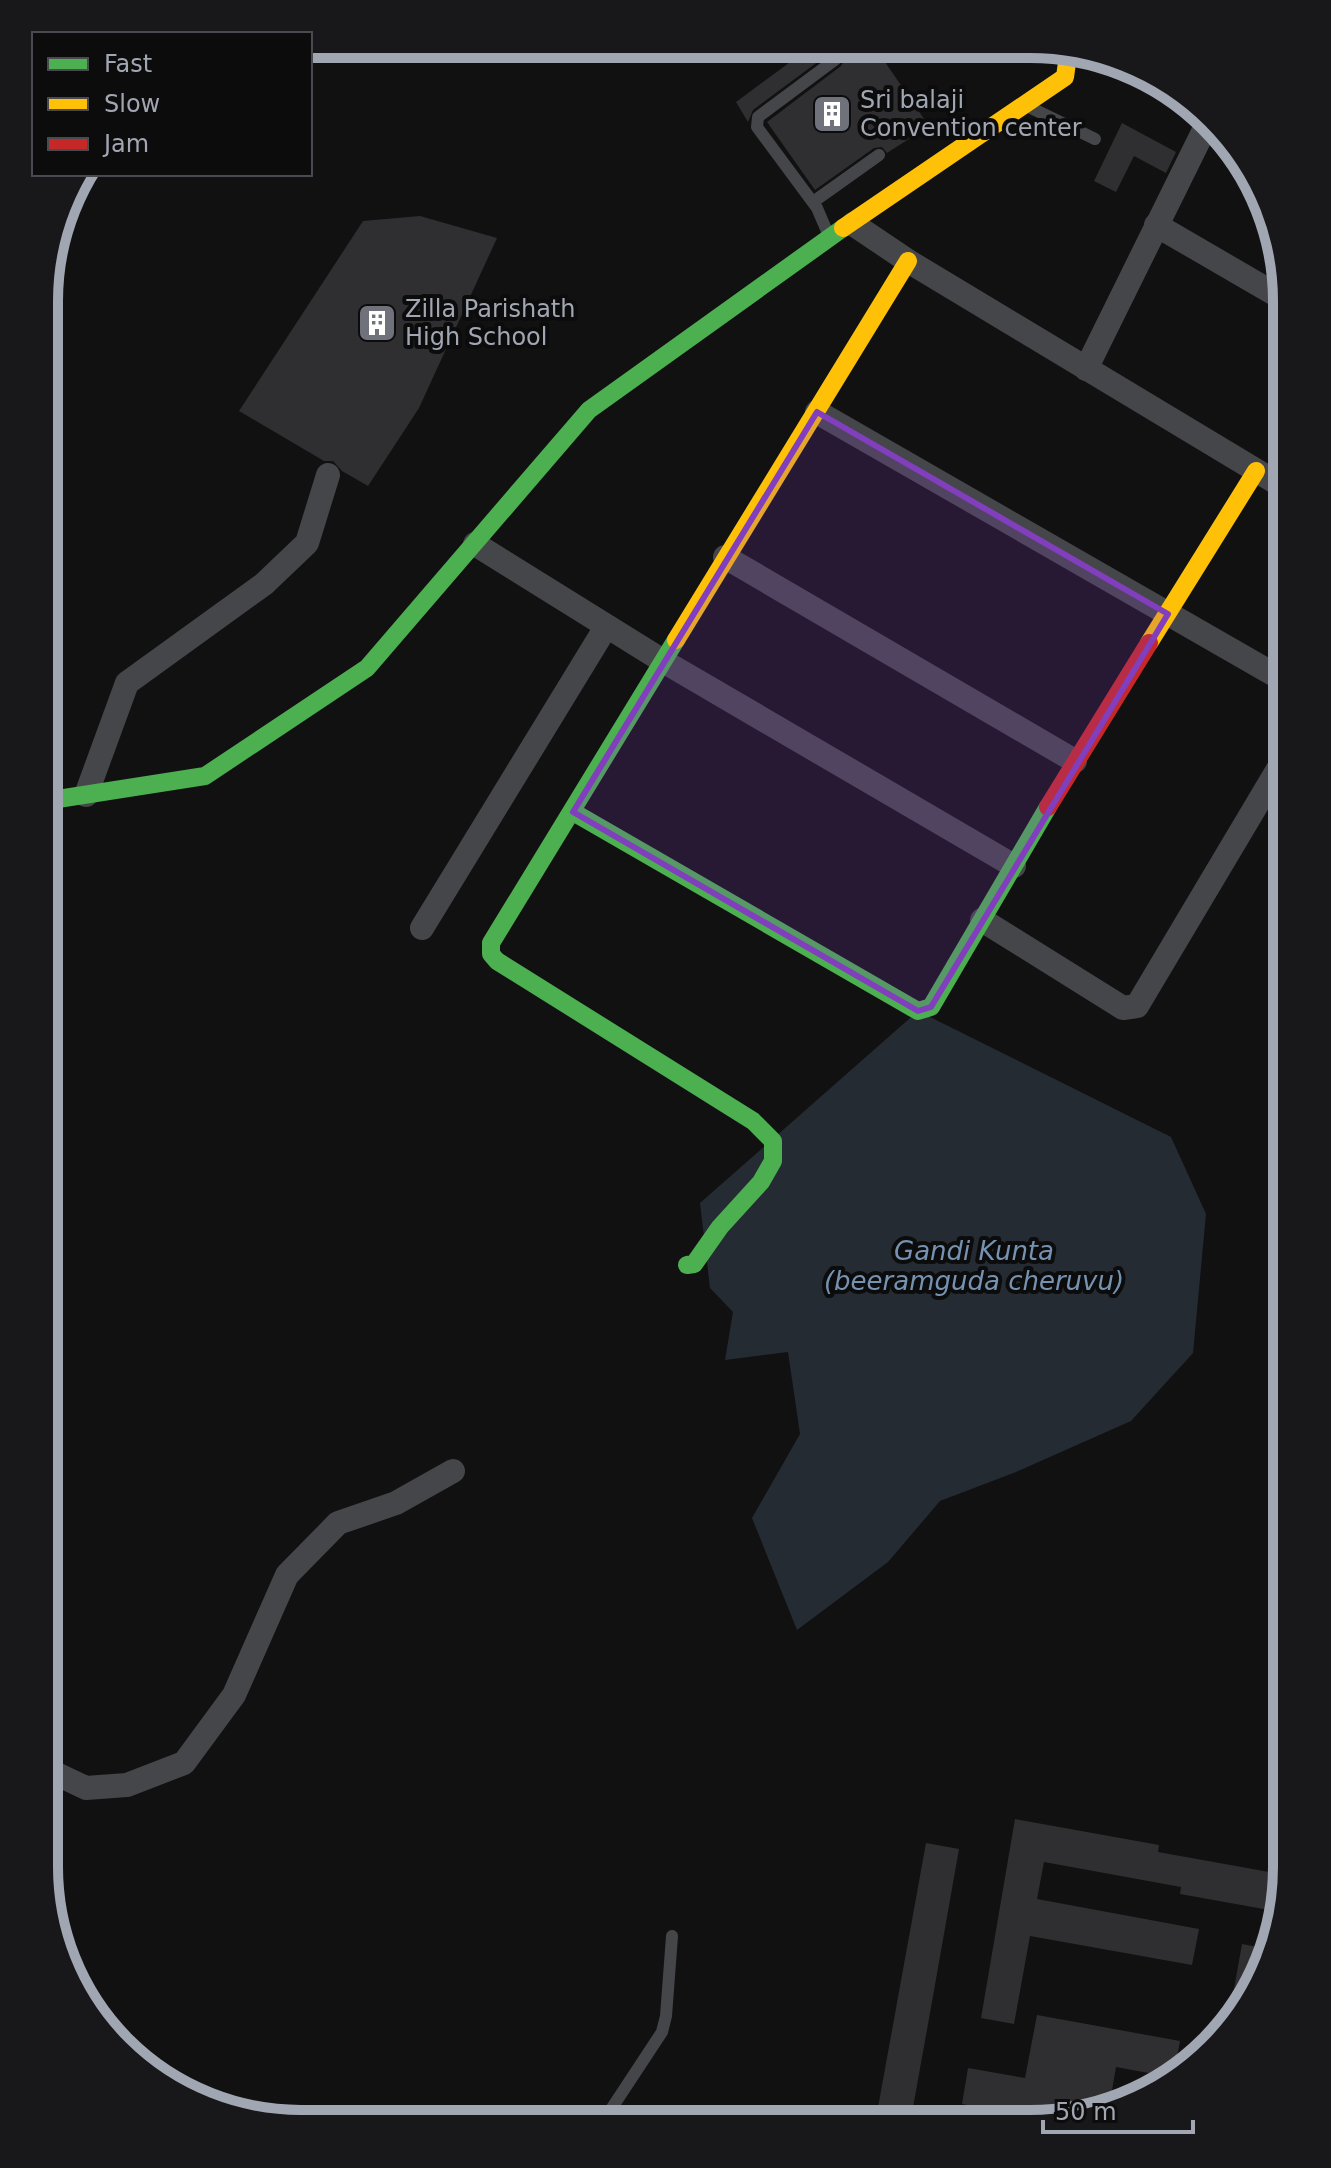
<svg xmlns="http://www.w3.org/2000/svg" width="1331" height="2168" font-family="'DejaVu Sans',sans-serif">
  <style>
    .water { fill: #252b33 }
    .building { fill: #2f2f31 }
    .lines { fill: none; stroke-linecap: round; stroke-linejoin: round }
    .lane { stroke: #45464a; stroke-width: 12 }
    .street { stroke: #45464a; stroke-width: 24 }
    .fast { stroke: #4caf50; stroke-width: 18 }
    .slow { stroke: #ffc107; stroke-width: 18 }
    .jam { stroke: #c62828; stroke-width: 18 }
    .marked { fill: #813ebd; fill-opacity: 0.2; stroke: #813ebd; stroke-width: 6; stroke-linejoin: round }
    .labels { text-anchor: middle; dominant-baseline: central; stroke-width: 8; stroke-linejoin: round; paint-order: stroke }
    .poi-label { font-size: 24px; fill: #a1a6b3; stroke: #0c0c0d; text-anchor: start }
    .water-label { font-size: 26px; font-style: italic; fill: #7692b1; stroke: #0c0c0d }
    .rim { fill: none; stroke: #a1a6b3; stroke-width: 10 }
  </style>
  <rect width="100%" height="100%" fill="#111112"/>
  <path class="water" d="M918,1011L1171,1137L1206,1214L1193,1353L1131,1421L1016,1472L940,1501L888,1562L797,1630L752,1518L800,1434L788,1352L725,1360L733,1312L710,1288L700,1203Z"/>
  <g class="building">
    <path d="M812,46H874L929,126L887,153L882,147L874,148L815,190L767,122L841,66L845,59L843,53L836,50L831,52L753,110L748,122L736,102Z"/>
    <path d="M1122,123L1176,152L1166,173L1134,156L1116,192L1094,181Z"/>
    <path d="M420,216L497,238L419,408L368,486L342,471L333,461H324L239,411L363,221Z"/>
    <path d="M1015,1819L1159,1845L1158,1852L1286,1875L1281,1912L1180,1894L1181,1887L1044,1862L1037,1899L1199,1929L1192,1965L1030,1936L1014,2024L981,2018Z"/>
    <path d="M926,1843L959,1849L930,2013L910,2124H875Z"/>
    <path d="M1242,1944L1273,1950L1234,2023L1227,2028Z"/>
    <path d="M1037,2015L1180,2041L1175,2068L1165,2076L1116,2067L1109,2108L1049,2120L962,2104L968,2068L1025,2078Z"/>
  </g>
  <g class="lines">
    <g class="lane">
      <path d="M1027,106L1095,139"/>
      <path d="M813,202L879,155"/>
      <path d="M829,236L817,208L757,127L758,117L836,59"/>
      <path d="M602,2123L662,2032L666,2016L672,1936"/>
    </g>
    <g class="street">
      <path d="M853,224L908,261L1287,489"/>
      <path d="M1156,225L1287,301"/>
      <path d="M1086,369L1207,124"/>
      <path d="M817,412L1287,682"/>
      <path d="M475,544L663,661L1014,866"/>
      <path d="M725,557L1075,761"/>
      <path d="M86,795L127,683L264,584L307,543L328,475"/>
      <path d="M982,920L1123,1008L1137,1006L1287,754"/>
      <path d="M422,928L606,627"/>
      <path d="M44,1768L86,1788L127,1785L184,1763L234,1695L287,1575L338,1523L396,1503L453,1471"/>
    </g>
    <g class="fast">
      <path d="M676,640L491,943V954L497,961L753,1121L773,1141V1161L761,1182L720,1227L694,1264L687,1265"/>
      <path d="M45,801L205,776L367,668L589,410L843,228"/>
      <path d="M573,812L918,1011L931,1007L1048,807"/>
    </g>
    <g class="slow">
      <path d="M843,228L1065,77L1069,48"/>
      <path d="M676,640L908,261"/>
      <path d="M1149,643L1256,471"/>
    </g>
    <path class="jam" d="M1048,807L1149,643"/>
  </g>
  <path class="marked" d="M817,412L1168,614L931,1007L918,1011L573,812Z"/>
  <defs>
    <g id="building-square" transform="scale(2)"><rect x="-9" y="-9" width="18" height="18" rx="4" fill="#6f727b" stroke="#0c0c0d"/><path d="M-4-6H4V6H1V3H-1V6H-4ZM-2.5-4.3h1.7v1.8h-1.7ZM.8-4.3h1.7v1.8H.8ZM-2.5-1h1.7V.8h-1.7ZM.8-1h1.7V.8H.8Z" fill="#fff"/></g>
  </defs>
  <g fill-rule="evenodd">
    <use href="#building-square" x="832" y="114"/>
    <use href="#building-square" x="377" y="323"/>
  </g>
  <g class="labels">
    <g class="poi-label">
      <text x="860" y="100">Sri balaji<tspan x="860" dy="28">Convention center</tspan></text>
      <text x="405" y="309">Zilla Parishath<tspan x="405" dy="28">High School</tspan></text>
    </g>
    <g class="water-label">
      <text x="974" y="1251">Gandi Kunta<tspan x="974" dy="30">(beeramguda cheruvu)</tspan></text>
    </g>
  </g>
  <path d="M0 0H1331V2168H0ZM301 58H1030A243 243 0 0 1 1273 301V1867A243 243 0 0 1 1030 2110H301A243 243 0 0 1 58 1867V301A243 243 0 0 1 301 58Z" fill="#18181a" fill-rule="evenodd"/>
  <path class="rim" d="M301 58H1030A243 243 0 0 1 1273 301V1867A243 243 0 0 1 1030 2110H301A243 243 0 0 1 58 1867V301A243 243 0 0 1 301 58Z"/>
  <rect x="32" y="32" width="280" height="144" fill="#0c0c0d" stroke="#484a4f" stroke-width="2"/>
  <rect x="48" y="58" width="40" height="12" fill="#4caf50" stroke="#484a4f" stroke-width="2"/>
  <text x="104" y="72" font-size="24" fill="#a1a6b3">Fast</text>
  <rect x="48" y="98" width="40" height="12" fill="#ffc107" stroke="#484a4f" stroke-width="2"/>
  <text x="104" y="112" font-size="24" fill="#a1a6b3">Slow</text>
  <rect x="48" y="138" width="40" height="12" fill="#c62828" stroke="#484a4f" stroke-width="2"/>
  <text x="104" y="152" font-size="24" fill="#a1a6b3">Jam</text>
  <path d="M1043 2120v12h150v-12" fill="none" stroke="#a1a6b3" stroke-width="4"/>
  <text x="1055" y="2120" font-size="24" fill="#a1a6b3" stroke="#0c0c0d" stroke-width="6" paint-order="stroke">50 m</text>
</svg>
